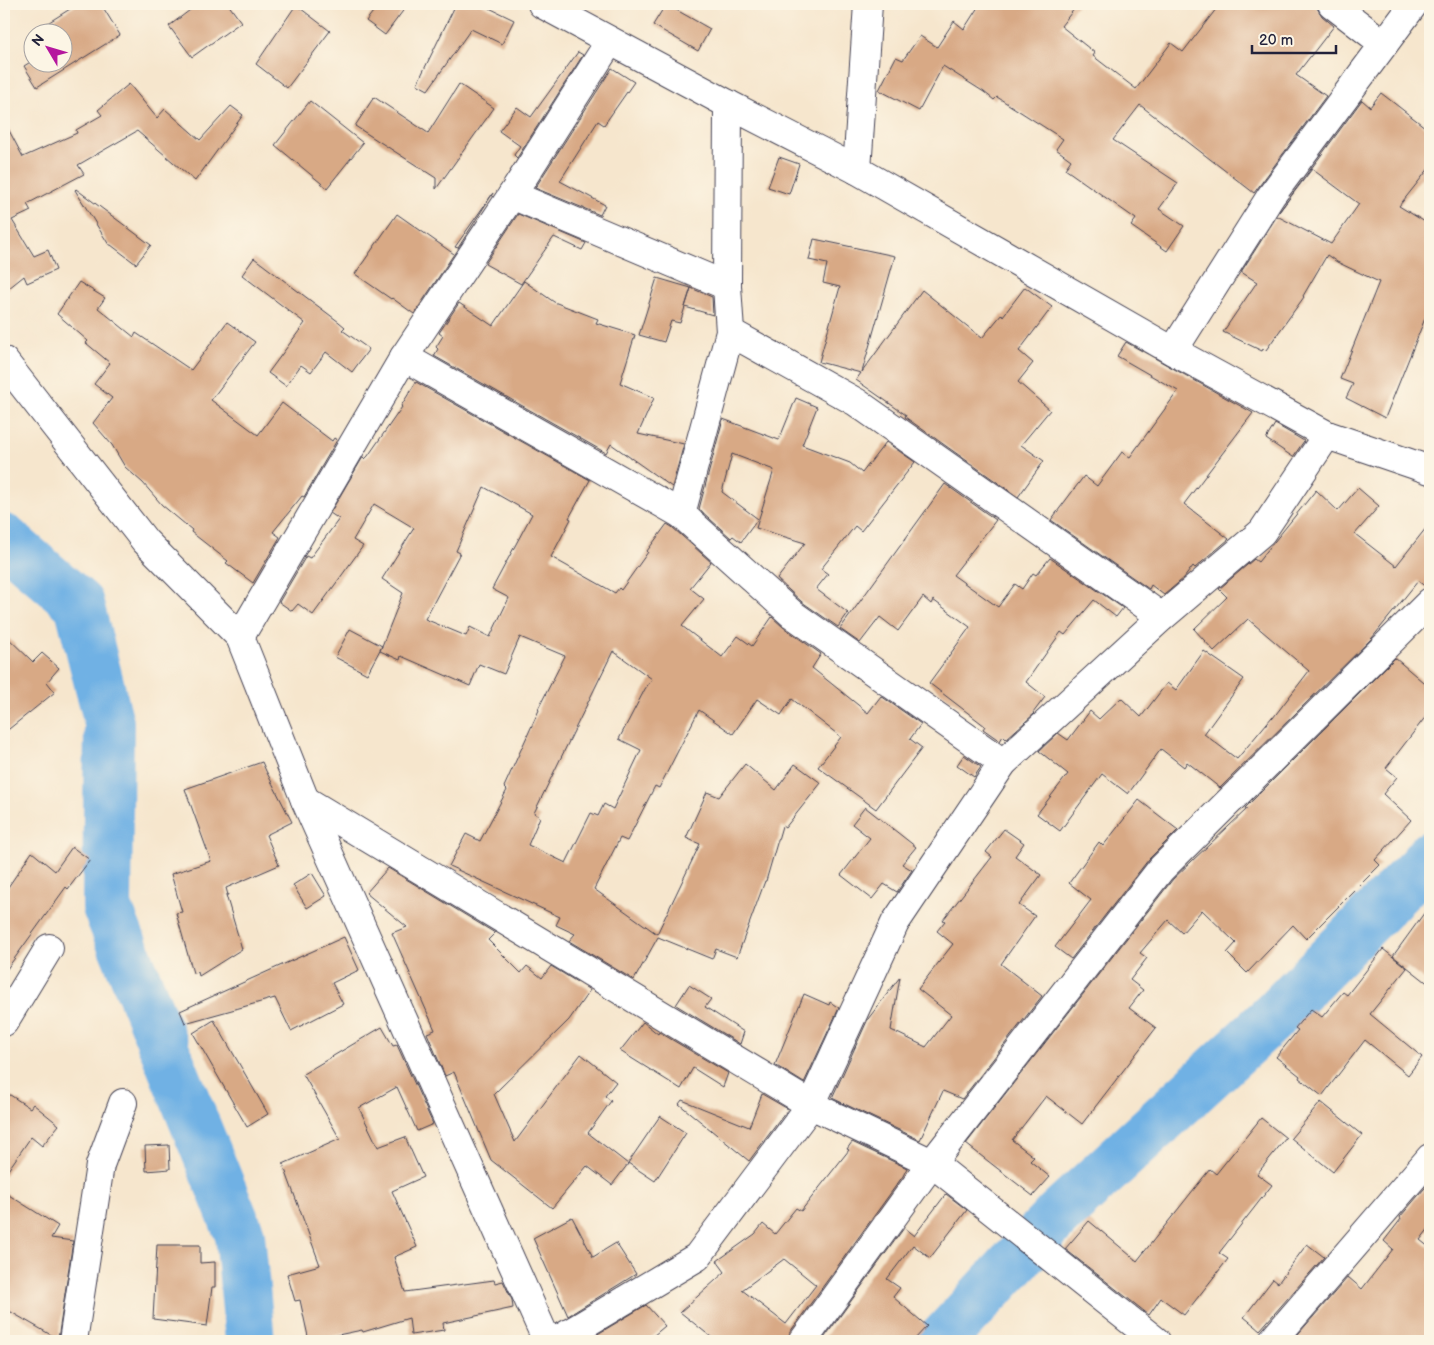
<svg xmlns="http://www.w3.org/2000/svg" width="1434" height="1345" font-family="'Balsamiq Sans',sans-serif">
  <style>
    .lines { fill: none; stroke-linecap: round; stroke-linejoin: round }
    .river { stroke: #70b1e4; stroke-width: 50 }
    .building { fill: #d8a985; fill-rule: evenodd }
    .minor-casing { stroke: #423f51; stroke-width: 30 }
    .minor { stroke: #fff; stroke-width: 28 }
  </style>
  <rect width="100%" height="100%" fill="#fcf5e5"/>
  <filter id="ink" filterUnits="userSpaceOnUse"><feTurbulence type="fractalNoise" baseFrequency=".02" numOctaves="2"/><feDisplacementMap in="SourceGraphic" scale="10" xChannelSelector="R" yChannelSelector="G"/><feConvolveMatrix kernelMatrix="1 2 1 2 8 2 1 2 1" color-interpolation-filters="sRGB"/></filter>
  <filter id="wash" filterUnits="userSpaceOnUse"><feTurbulence type="fractalNoise" baseFrequency=".0096" numOctaves="4" result="noise"/><feDisplacementMap in="SourceGraphic" scale="20" xChannelSelector="R" yChannelSelector="G"/><feGaussianBlur stdDeviation="1.12" result="paint"/><feColorMatrix in="noise" values="0 0 0 0 0 0 0 0 0 0 0 0 0 0 0 0 0 1.4 0 .05"/><feComposite in="paint" operator="in"/></filter>
  <g filter="url(#wash)">
    <rect width="100%" height="100%" fill="#f6e6cd"/>
    <g class="lines">
      <g class="river">
        <path d="M4,539L79,604L109,723L107,907L240,1235L250,1341"/>
        <path d="M941,1341L1058,1215L1271,1019L1421,867L1430,856"/>
      </g>
    </g>
    <g id="blocks">
      <g class="building">
        <path d="M78,4H101L120,35L37,87L24,66L32,61V62H62V32H40L38,29Z"/>
        <path d="M198,4H228L241,22L192,57L169,26Z"/>
        <path d="M379,4H408L385,35L366,21Z"/>
        <path d="M456,4H481L514,20L502,44L471,29L428,90L417,84Z"/>
        <path d="M666,4L710,29L698,51L653,25Z"/>
        <path d="M980,4H1078L1061,26L1095,53L1093,56L1136,89L1171,43L1183,52L1220,4H1312L1317,8L1322,16L1334,26L1296,75L1326,96L1254,193L1140,105L1113,140L1178,183L1159,209L1184,226L1167,251L1131,226L1136,219L1065,169L1071,160L1056,149L1063,139L997,97L994,100L984,92L943,66L919,111L879,90L896,57L903,60L920,36L937,47L954,21L964,29Z"/>
        <path d="M296,5L330,31L287,88L256,64Z"/>
        <path d="M578,52L583,55L517,158L514,155L520,146L499,131L517,107L531,117Z"/>
        <path d="M612,68L634,82L604,125L598,121L560,181L605,205L600,215L535,188Z"/>
        <path d="M129,84L157,118L165,109L200,140L231,106L243,115L195,181L137,131L78,165L84,174L27,204L31,211L12,220L34,256L48,250L56,270L27,283L24,276L4,292V121L23,157L77,133L76,130L102,115L98,110Z"/>
        <path d="M459,84L494,108L436,189V178L355,126L374,97L428,133Z"/>
        <path d="M1381,93L1430,131V167L1399,206L1430,225V306L1385,418L1346,398L1353,384L1340,379L1379,282L1337,262L1327,255L1303,296L1304,297L1266,350L1263,349L1262,351L1223,332L1257,282L1241,272L1277,216L1331,244L1359,204L1312,169L1279,212L1362,100L1370,107Z"/>
        <path d="M310,101L363,143L327,188L275,145Z"/>
        <path d="M779,157L799,164L789,194L768,187Z"/>
        <path d="M76,189L151,245L136,264L111,245H109L75,190Z"/>
        <path d="M493,193L458,248L455,247Z"/>
        <path d="M397,214L454,254L414,314L392,298L391,299L355,274Z"/>
        <path d="M518,214L586,243L582,250L554,237L521,284L485,264Z"/>
        <path d="M814,239L895,256L862,372L922,290L982,338L1002,314L1003,316L1025,287L1052,307L1019,351L1033,363L1018,382L1050,410L1021,445L1044,461L1018,497L905,417L906,415L856,380L861,373L819,362L840,287L823,283L827,264L809,260Z"/>
        <path d="M254,258L339,322L345,327L342,330L369,349L352,372L326,352L311,372L301,365L286,386L268,373L305,323L242,275Z"/>
        <path d="M657,278L691,288L680,323L671,321L664,342L639,335Z"/>
        <path d="M524,281L554,302L598,319L596,323L635,335L620,383L654,398L638,434L684,444L672,487L611,444L606,453L434,356L438,349L436,347L443,336L439,333L459,303L493,326Z"/>
        <path d="M79,282L105,298L98,308L134,337L136,333L191,370L227,322L255,342L211,400L258,435L282,403L332,441L334,438L337,440L304,497L302,496L273,532L280,537L253,583L226,563L228,561L191,532L192,530L162,505L143,483L125,467L112,445L93,423L112,398L94,384L110,363L86,343L88,341L57,314Z"/>
        <path d="M691,288L712,297L713,315L685,307Z"/>
        <path d="M1126,342L1253,413L1184,504L1229,539L1195,568L1193,566L1184,578L1164,595L1151,585L1149,589L1051,520L1084,476L1097,486L1122,452L1130,457L1178,391L1117,356Z"/>
        <path d="M416,382L590,480L569,518L571,519L551,557L615,593L619,588L621,590L648,552L647,551L667,524L672,527L711,562L690,588L704,599L682,626L722,657L738,636L752,646L772,617L783,627L821,654L812,668L868,713L881,696L921,724L910,739L922,748L876,809L818,767L841,737L792,699L781,715L757,699L733,734L699,710L659,788L655,786L627,841L620,838L594,889L657,934L700,844L686,838L707,792L719,797L745,764L776,790L795,764L821,783L785,828L782,826L766,881H765L737,957L716,949L712,959L658,937L634,980L569,941L575,934L556,925L560,917L449,866L466,834L480,841L507,790L504,787L539,710L538,709L565,656L520,637L504,674L479,664L470,686L401,656L400,660L380,651L403,593L382,579L414,528L374,504L353,540L363,546L313,615L298,604L292,611L279,602L306,556L310,558L339,519L330,513L363,457L365,459L368,456L402,407L401,406ZM484,487L532,514L492,589L509,598L490,637L470,627L466,636L425,619L460,553L456,551ZM613,651L652,679L645,689L619,739L641,750L613,809L604,804L598,816L591,813L566,863L528,845L540,817L534,813Z"/>
        <path d="M796,398L817,407L802,445L850,463L862,473L886,442L915,462L861,531L855,526L821,569L828,574L816,589L848,613L838,627L802,602L777,579L805,543L756,528L774,470L732,454L722,492L758,519L741,542L733,536L731,538L699,509L723,419L779,440Z"/>
        <path d="M1275,424L1304,441L1293,457L1266,439Z"/>
        <path d="M945,484L996,520L953,575L998,607L1015,584L1022,589L1033,573L1036,575L1050,558L1123,608L1116,617L1094,600L1065,635L1061,632L1026,682L1045,697L1033,713L1034,714L1006,739L1003,736L1000,741L983,729L985,726L929,683L970,627L933,600L931,604L923,597L898,631L880,617L860,643L840,629Z"/>
        <path d="M1358,488L1379,506L1355,534L1396,566L1430,523V587H1426L1418,581L1372,638L1220,788L1187,762L1184,767L1161,749L1128,794L1102,774L1060,831L1037,814L1068,774L1039,751L1058,733L1068,740L1090,711L1099,719L1121,698L1141,717L1167,683L1176,690L1204,651L1244,679L1204,734L1237,759L1272,717L1273,718L1309,671L1248,619L1214,651L1194,629L1227,597L1219,589L1254,559L1258,562L1316,490L1338,511Z"/>
        <path d="M350,629L382,646L367,674L335,657Z"/>
        <path d="M4,634L33,662L42,653L59,668L47,682L55,692L4,733Z"/>
        <path d="M1395,658L1430,688V711L1386,768L1397,777L1383,794L1411,820L1375,860L1380,865L1306,939L1293,925L1247,973L1227,953L1236,943L1202,910L1182,933L1168,920L1140,953L1147,958L1130,980L1143,990L1129,1008L1156,1028L1082,1124L1046,1096L1012,1140L1034,1157L1030,1161L1050,1177L1033,1196L966,1144L1173,879L1247,809L1245,808Z"/>
        <path d="M964,755L981,767L974,777L957,765Z"/>
        <path d="M262,762L266,771L292,822L266,835L279,865L226,888L228,895H226L242,949L199,976L198,972L193,973L176,913L182,912L171,874L211,861L185,789Z"/>
        <path d="M1139,800L1178,830L1149,859L1071,959L1055,947L1091,900L1069,883L1099,842L1103,846Z"/>
        <path d="M865,807L916,847L902,864L912,870L897,892L884,884L872,899L841,875L870,838L852,824Z"/>
        <path d="M1004,829L1024,843L1015,856L1041,875L1019,905L1035,916L1001,964L1042,996L962,1099L943,1091L920,1140L832,1098L868,1019L900,977L891,1030L926,1047L951,1015L918,989L953,944L937,931L945,921L943,920L992,857L986,852Z"/>
        <path d="M72,847L90,860L68,889L66,887L4,973V893L32,852L55,871Z"/>
        <path d="M388,868L495,933L488,940L521,973L527,966L542,978L551,966L590,990L569,1020L494,1094L515,1142L581,1054L616,1082L605,1096L611,1101L588,1133L628,1164L612,1185L587,1166L552,1208L491,1160L454,1072L445,1076L427,1033L435,1030L392,933L407,927L366,893Z"/>
        <path d="M312,873L326,896L307,908L293,885Z"/>
        <path d="M1430,905V985L1393,956Z"/>
        <path d="M344,937L359,970L332,983L343,1004L291,1031L275,998L185,1023L180,1011Z"/>
        <path d="M1383,949L1407,968L1370,1014L1422,1057L1408,1075L1365,1040L1322,1096L1299,1078L1300,1076L1276,1057L1298,1030L1295,1028L1311,1009L1322,1017L1343,992L1347,995Z"/>
        <path d="M689,985L711,999L705,1007L744,1032L740,1044L676,1005Z"/>
        <path d="M804,994L829,1005L830,1002L839,1008L804,1083L775,1065Z"/>
        <path d="M214,1020L268,1114L247,1127L193,1033Z"/>
        <path d="M643,1022L658,1034L659,1032L728,1073L723,1087L693,1068L681,1089L620,1051Z"/>
        <path d="M382,1027L393,1046L397,1045L433,1124L417,1131L397,1087L359,1108L378,1147L405,1137L423,1177L392,1191L417,1247L394,1257L405,1292L494,1280L495,1283L503,1281L512,1300L513,1308L443,1323L444,1330L411,1335L409,1318L363,1332L362,1330L309,1341L300,1300L295,1301L287,1274L320,1265L283,1164L340,1139L303,1074Z"/>
        <path d="M4,1091L30,1108L33,1104L59,1125L42,1146L31,1137L4,1176Z"/>
        <path d="M762,1094L788,1109L749,1161L679,1104L682,1100L749,1127Z"/>
        <path d="M1321,1102L1362,1135L1333,1172L1291,1138Z"/>
        <path d="M660,1116L686,1133L655,1181L628,1163Z"/>
        <path d="M1261,1118L1286,1138L1257,1174L1272,1185L1219,1253L1228,1259L1184,1315L1161,1298L1149,1315L1065,1249L1089,1221L1137,1261L1210,1169L1216,1174Z"/>
        <path d="M852,1142L907,1168L903,1176L790,1332L788,1341H716L680,1312L725,1272L717,1261L755,1234L763,1224L775,1234L796,1208L801,1211L849,1150L847,1149ZM784,1259L816,1285L786,1324L742,1290Z"/>
        <path d="M169,1145L170,1169L146,1171L145,1146Z"/>
        <path d="M1430,1182V1227L1420,1240L1430,1248V1341H1292L1348,1277L1362,1289L1393,1249L1384,1241L1401,1219L1400,1217Z"/>
        <path d="M4,1192L58,1226L51,1238L73,1241L58,1339L4,1308Z"/>
        <path d="M946,1194L967,1210L930,1258L913,1245L887,1279L900,1288L893,1297L927,1326L913,1341H822L904,1228L914,1236Z"/>
        <path d="M572,1217L593,1257L616,1243L636,1274L568,1316L533,1238Z"/>
        <path d="M1307,1244L1324,1257L1260,1330L1244,1317L1273,1279L1278,1283Z"/>
        <path d="M157,1245H200V1263L215,1262V1287H212L207,1326L153,1319Z"/>
        <path d="M646,1305L665,1326L647,1341H586Z"/>
      </g>
    </g>
  </g>
  <g filter="url(#ink)">
    <use href="#blocks" fill-opacity="0" stroke="#423f51" stroke-width="1"/>
    <g class="lines">
      <g class="minor-casing">
        <g id="minor">
          <path d="M542,4L728,104L857,170L1173,351L1327,435L1430,470"/>
          <path d="M1332,4L1384,44"/>
          <path d="M857,170L868,4"/>
          <path d="M512,195L727,286"/>
          <path d="M730,332L856,402L1162,617"/>
          <path d="M1173,351L1271,196L1414,4"/>
          <path d="M404,357L681,514L792,614L1003,763"/>
          <path d="M4,361L145,541L240,637L305,800L547,1341"/>
          <path d="M681,514L730,332L727,286L728,104"/>
          <path d="M240,637L404,357L512,195L610,41"/>
          <path d="M305,800L811,1105L932,1163L1156,1341"/>
          <path d="M4,1022L49,948"/>
          <path d="M73,1341L100,1165L123,1103"/>
          <path d="M556,1341L697,1257L811,1105L895,923L1003,763L1162,617L1262,532L1327,435"/>
          <path d="M803,1341L932,1163L1161,869L1430,602"/>
          <path d="M1272,1341L1430,1158"/>
        </g>
      </g>
      <use href="#minor" class="minor"/>
    </g>
  </g>
  <rect width="1434" height="1345" fill="none" stroke="#fcf5e5" stroke-width="20"/>
  <g transform="translate(48 48) rotate(308)"><circle r="24" fill="#fcf5e5" stroke="#a5a1a1"/>
  <path d="M0-4L9 19L0 12L-9 19Z" fill="#b5179e"/>
  <text y="-8" font-size="14" font-weight="bold" text-anchor="middle" fill="#22223b">N</text>
  </g>
  <path d="M1252 45v8h84v-8" fill="none" stroke="#22223b" stroke-width="2.5"/>
  <text x="1259" y="45" font-size="15" fill="#22223b" stroke="#fcf5e5" stroke-width="4" paint-order="stroke">20 m</text>
</svg>
